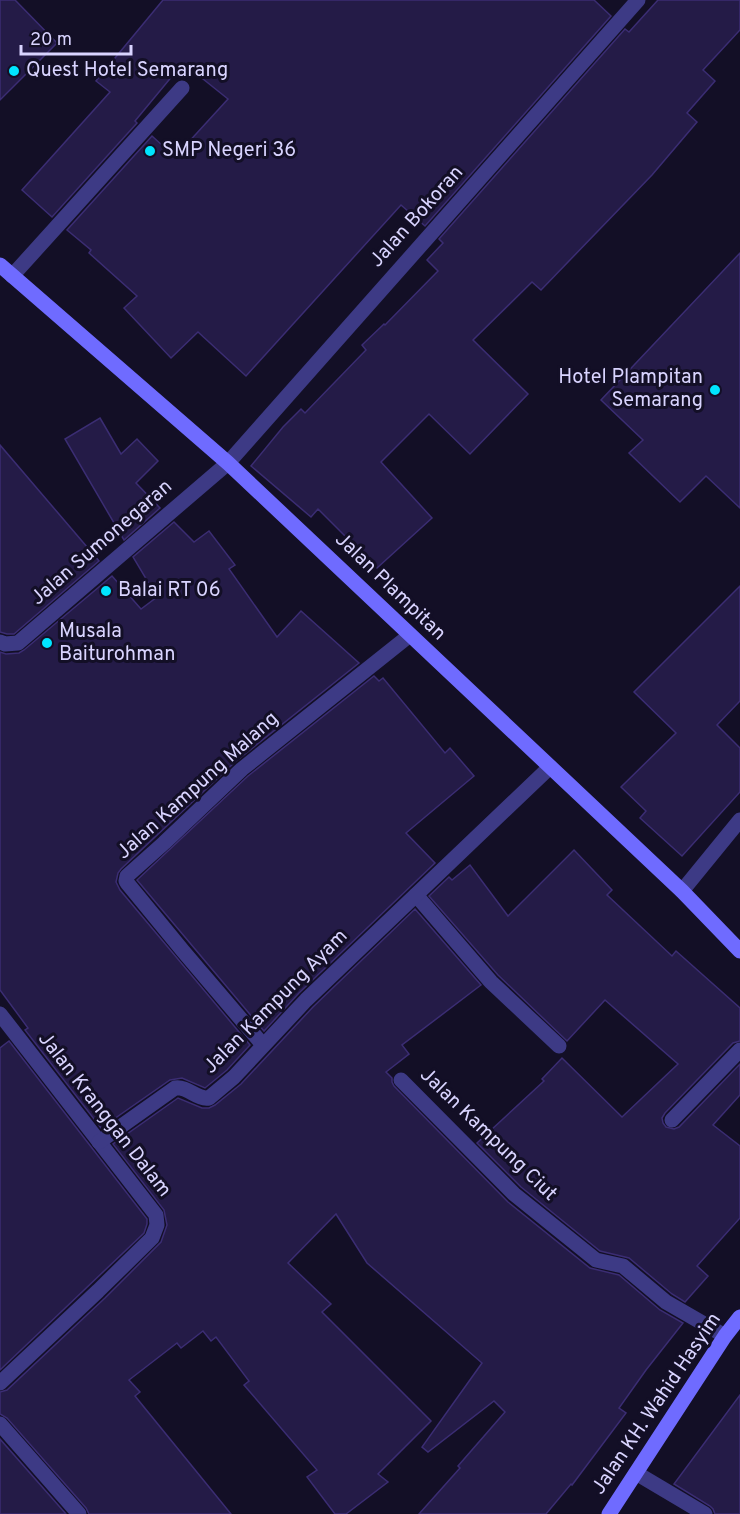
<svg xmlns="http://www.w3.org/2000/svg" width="740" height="1514" font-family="Overpass,sans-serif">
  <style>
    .building { fill: #241b47; stroke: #3b2d73; stroke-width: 1.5 }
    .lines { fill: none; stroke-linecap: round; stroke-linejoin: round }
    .street { stroke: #3d3a85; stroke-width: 15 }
    .secondary { stroke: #6f6bff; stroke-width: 15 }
    .poi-dot { fill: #00e5ff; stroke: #130f26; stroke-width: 2 }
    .labels { text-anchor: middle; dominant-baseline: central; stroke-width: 6; stroke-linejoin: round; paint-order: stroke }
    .poi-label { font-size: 20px; fill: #d9d4ff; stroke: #130f26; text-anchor: start }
    .street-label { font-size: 20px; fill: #d9d4ff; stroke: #130f26 }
  </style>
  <rect width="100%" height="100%" fill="#130f26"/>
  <g class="building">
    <path d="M0,0H15L57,43L0,100Z"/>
    <path d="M163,0H594L611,16L425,226L401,205L246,376L198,332L171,358L124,308L137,296L89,253L91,250L67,230L152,136L175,157L228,99L183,63L135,121L137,123L52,217L22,190L110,92L96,81Z"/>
    <path d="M658,0H740V30L703,70L715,81L687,113L697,122L652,175L541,290L532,282L473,340L528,394L470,454L429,414L381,462L432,518L377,568L318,509L311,517L251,466L283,427L301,409L305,413L366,350L362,345L384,324L385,325L438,271L427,260L443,243L439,239L625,29L629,32Z"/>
    <path d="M740,253V508L706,476L680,502L629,453L643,440L601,400Z"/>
    <path d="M100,418L121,454L137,439L158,461L136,483L160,508L124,540L65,439Z"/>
    <path d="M0,445L99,561L14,634H7L0,632Z"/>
    <path d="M174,522L194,542L209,531L235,565L229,569L277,637L301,611L359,663L235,762L121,869L118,873L116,882L120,890L250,1045L227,1070L205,1088L182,1078L170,1080L101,1128L25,1030L28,1028L0,990V652L6,654L19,653L24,650L112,576L141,609L157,597L133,557Z"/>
    <path d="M740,586V701L717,725L740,748V792L682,856L640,818L646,811L621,787L676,733L634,692Z"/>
    <path d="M374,676L379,681L383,678L445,753L450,748L474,776L406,833L435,863L299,993L264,1031L137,880L248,776Z"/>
    <path d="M574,850L612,890L607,895L672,956L676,951L740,1008V1041L733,1043L665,1113L662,1118L663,1123L666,1127L674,1129L679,1127L740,1064V1095L713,1125L740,1146V1218L697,1266L708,1276L685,1302L672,1294L629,1258L600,1251L521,1187L477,1143L544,1081L542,1079L562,1058L622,1117L678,1064L605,1000L567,1041L498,975L429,896L449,877L452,880L470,865L508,916Z"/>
    <path d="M415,909L481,985L402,1045L409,1054L386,1072L392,1078V1082L394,1086L508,1202L590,1268L619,1275L660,1310L683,1323L646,1370L619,1408L626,1413L572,1485L571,1484L546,1514H419L460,1468L458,1466L505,1412L494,1401L428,1452L422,1447L482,1363L367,1263L336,1214L288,1263L331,1304L322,1312L431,1421L378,1474L388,1482L346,1514H335L307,1477L317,1470L244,1385L249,1381L216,1337L211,1341L203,1331L181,1348L177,1343L129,1380L140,1392L135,1396L231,1514H89L86,1508L7,1418L0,1414V1392L7,1390L105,1298L161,1242L167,1225L164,1210L113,1144L178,1098L202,1108H209L215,1105L241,1084L313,1007Z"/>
    <path d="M9,1041L147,1219V1224L144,1233L0,1370V1048Z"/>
    <path d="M740,1395V1514H715L713,1509L710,1506L674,1484Z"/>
    <path d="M0,1439L66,1514H0Z"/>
  </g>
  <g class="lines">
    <g class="street">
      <path d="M12,276L182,88"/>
      <path d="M0,642L5,644L18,643L228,463L638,0"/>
      <path d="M682,891L740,820"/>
      <path d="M416,895L491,982L559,1046"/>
      <path d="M0,1014L156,1215L157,1225L152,1238L98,1291L0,1383"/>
      <path d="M263,1045L183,951L128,884L126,881L127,876L164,843L242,769L410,635"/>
      <path d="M401,1080L514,1194L596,1260L623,1266L666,1302L725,1336"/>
      <path d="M672,1120L740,1050"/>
      <path d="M99,1142L175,1088C188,1086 197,1100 209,1098L234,1077L306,1000L550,767"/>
      <path d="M0,1424L79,1514"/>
      <path d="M636,1473L705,1514"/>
    </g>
    <g class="secondary">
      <path d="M0,265L228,463L682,891L740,951"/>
      <path d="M609,1514L725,1336L740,1317"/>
    </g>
  </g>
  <g class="poi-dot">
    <circle cx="14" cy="71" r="6"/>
    <circle cx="150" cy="151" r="6"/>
    <circle cx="715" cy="390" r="6"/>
    <circle cx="106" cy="591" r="6"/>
    <circle cx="47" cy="643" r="6"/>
  </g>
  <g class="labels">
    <g class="poi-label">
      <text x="26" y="71">Quest Hotel Semarang</text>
      <text x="162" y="151">SMP Negeri 36</text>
      <text x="703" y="378" text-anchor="end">Hotel Plampitan<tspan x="703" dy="23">Semarang</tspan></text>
      <text x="118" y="591">Balai RT 06</text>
      <text x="59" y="632">Musala<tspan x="59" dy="23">Baiturohman</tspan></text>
    </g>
    <g class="street-label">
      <text transform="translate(417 217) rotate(-48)">Jalan Bokoran</text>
      <text transform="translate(102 543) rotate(-41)">Jalan Sumonegaran</text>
      <text transform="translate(390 587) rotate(44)">Jalan Plampitan</text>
      <text transform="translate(198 786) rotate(-42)">Jalan Kampung Malang</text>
      <text transform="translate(276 1002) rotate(-45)">Jalan Kampung Ayam</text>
      <text transform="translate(104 1115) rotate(52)">Jalan Kranggan Dalam</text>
      <text transform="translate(488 1135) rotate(44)">Jalan Kampung Ciut</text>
      <text transform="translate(657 1404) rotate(-56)">Jalan KH. Wahid Hasyim</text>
    </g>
  </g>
  <path d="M21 45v9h110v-9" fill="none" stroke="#d9d4ff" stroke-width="3"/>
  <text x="30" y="45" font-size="18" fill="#d9d4ff" stroke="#130f26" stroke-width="4.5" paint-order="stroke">20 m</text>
</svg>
